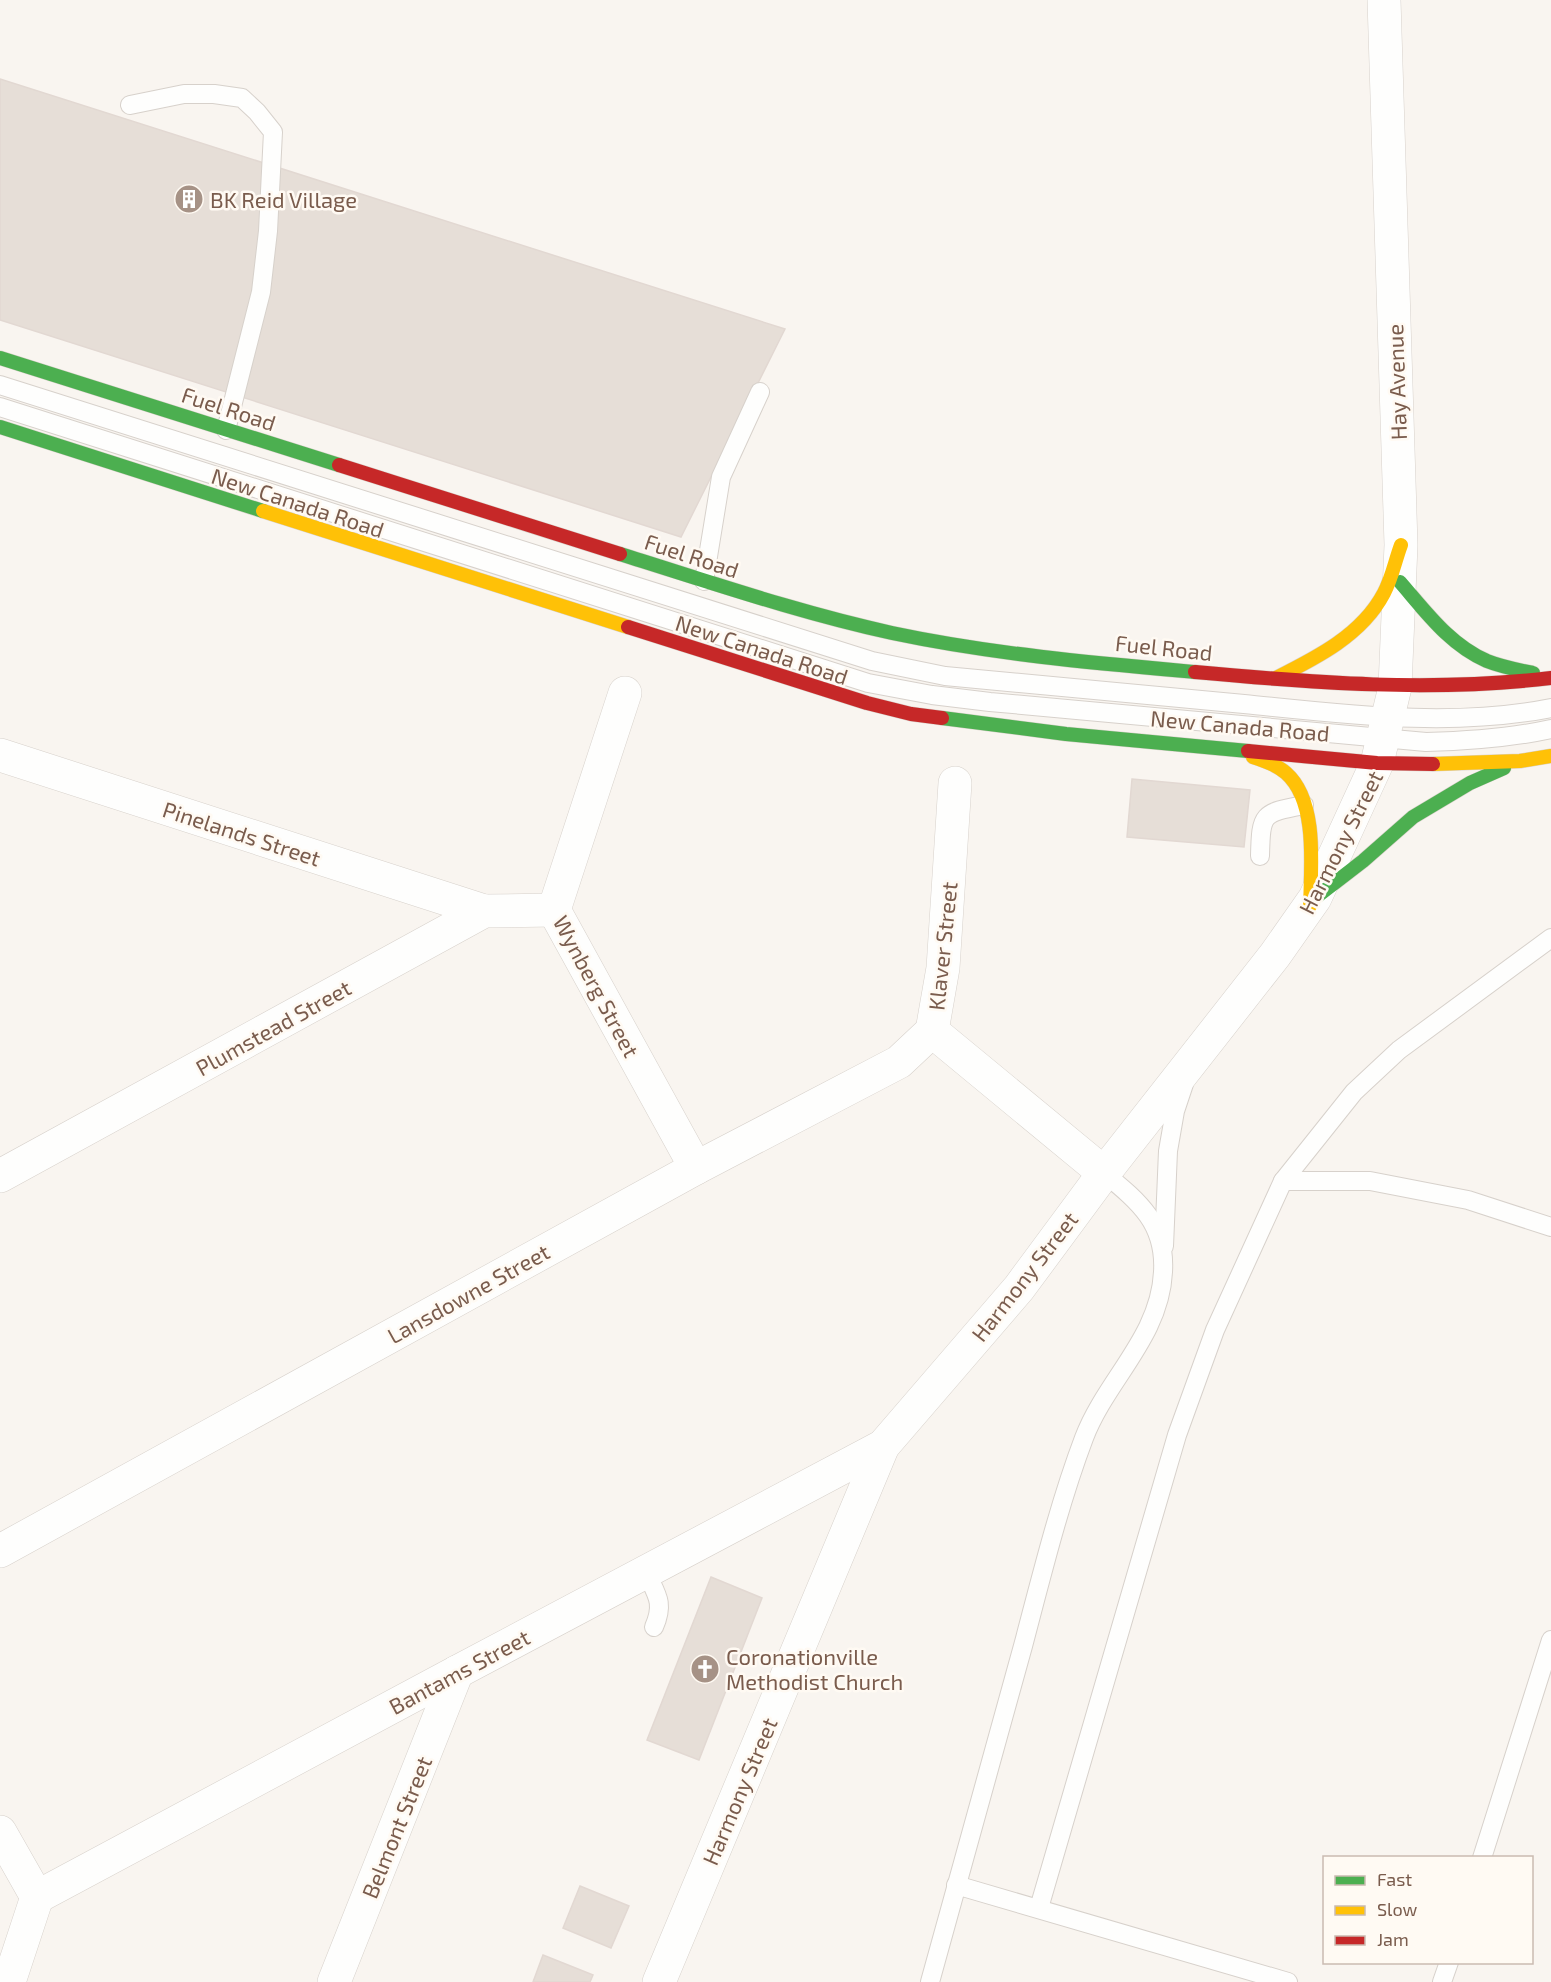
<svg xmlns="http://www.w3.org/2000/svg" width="1551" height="1982" font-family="'Exo 2',sans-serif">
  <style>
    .building { fill: #e6ded7; stroke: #e2d8d2; stroke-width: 1.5 }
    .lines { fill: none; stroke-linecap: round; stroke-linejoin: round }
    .lane-casing { stroke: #d7d1cb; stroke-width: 20 }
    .street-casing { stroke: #d7d1cb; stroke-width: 34 }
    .fast-casing { stroke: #d9d2cb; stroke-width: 15 }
    .slow-casing { stroke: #d9d2cb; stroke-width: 15 }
    .jam-casing { stroke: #d9d2cb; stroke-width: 15 }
    .lane { stroke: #fefefd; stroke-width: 18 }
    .street { stroke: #fefefd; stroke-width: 33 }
    .fast { stroke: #4caf50; stroke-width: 14 }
    .slow { stroke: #ffc107; stroke-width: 14 }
    .jam { stroke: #c62828; stroke-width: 14 }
    .labels { text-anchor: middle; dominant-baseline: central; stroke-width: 5; stroke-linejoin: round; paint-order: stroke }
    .poi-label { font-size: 22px; fill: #7a5c4d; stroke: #fffaf3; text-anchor: start }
    .street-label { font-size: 22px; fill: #7a5c4d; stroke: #fffaf3 }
  </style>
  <rect width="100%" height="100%" fill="#f9f5f0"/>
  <g class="building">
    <path d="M0,79L785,329L681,537L0,320Z"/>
    <path d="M1132,779L1250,790L1244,847L1127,837Z"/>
    <path d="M711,1577L762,1598L699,1760L647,1740Z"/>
    <path d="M580,1886L629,1906L611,1948L563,1928Z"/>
    <path d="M543,1955L593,1975L590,1982H533Z"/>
  </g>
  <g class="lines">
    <g class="lane-casing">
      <g id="lane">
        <path d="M130,105L184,94H214L242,98L257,112L273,132L268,231L261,292L226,430"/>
        <path d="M0,385L872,661L945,676C1045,685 1144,695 1244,704C1345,714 1450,728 1551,708"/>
        <path d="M0,407L868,683L932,695L990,702L1426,742C1468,741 1510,738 1551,729"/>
        <path d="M704,581L721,477L760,392"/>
        <path d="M1260,856C1261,813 1262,813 1304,805"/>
        <path d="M1283,1181L1354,1092L1399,1050L1551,938"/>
        <path d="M1164,1246L1168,1151L1175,1111L1184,1084"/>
        <path d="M646,1572C656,1594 665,1602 654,1627"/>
        <path d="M1482,1858L1551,1640"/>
        <path d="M956,1885L1288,1982"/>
        <path d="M1039,1908L1177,1435L1215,1330L1283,1181H1370L1468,1200L1551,1227"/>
        <path d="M930,1982C961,1870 992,1758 1023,1646C1041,1578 1059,1504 1084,1438C1106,1380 1160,1337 1163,1272C1166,1223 1138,1201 1104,1173"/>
        <path d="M1442,1982L1449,1962"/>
      </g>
    </g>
    <g class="street-casing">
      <g id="street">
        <path d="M625,693L554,910L696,1168"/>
        <path d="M0,755L484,911"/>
        <path d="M955,783L943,968L932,1031L1104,1173"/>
        <path d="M0,1176L484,911L554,910"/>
        <path d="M0,1551L696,1168L899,1062L932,1031"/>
        <path d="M0,1832L37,1897"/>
        <path d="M37,1897L457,1672L883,1446"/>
        <path d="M9,1982L37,1897"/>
        <path d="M334,1982L457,1672"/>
        <path d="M659,1982L883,1446L1019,1288L1104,1173L1275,955L1315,898L1377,763L1395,687L1401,545L1384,0"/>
      </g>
    </g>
    <g class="fast-casing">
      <g id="fast">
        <path d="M0,358L339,465"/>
        <path d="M0,427L263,511"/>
        <path d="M620,554C710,582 800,613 892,633C991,654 1094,663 1195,672"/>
        <path d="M1400,582C1426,612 1450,645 1487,661C1502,667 1518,670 1533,673"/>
        <path d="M942,718L1066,734L1248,751"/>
        <path d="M1315,898L1363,861L1413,817L1470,783L1504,768"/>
      </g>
    </g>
    <g class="slow-casing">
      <g id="slow">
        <path d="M263,511L628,627"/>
        <path d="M1276,678C1316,658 1362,635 1384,593C1392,578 1395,561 1401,545"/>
        <path d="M1253,757C1265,761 1277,765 1286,773C1318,801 1311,867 1310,906"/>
        <path d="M1433,764L1520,761L1551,756"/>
      </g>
    </g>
    <g class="jam-casing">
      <g id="jam">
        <path d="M339,465L620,554"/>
        <path d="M628,627L867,703L911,714L942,718"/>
        <path d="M1195,672C1314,683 1432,692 1551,678"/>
        <path d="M1248,751L1377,763L1433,764"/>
      </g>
    </g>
    <use href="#lane" class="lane"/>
    <use href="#street" class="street"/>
    <use href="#fast" class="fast"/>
    <use href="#slow" class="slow"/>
    <use href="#jam" class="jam"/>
  </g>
  <defs>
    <g id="building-disc" transform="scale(1.5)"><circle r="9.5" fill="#a69286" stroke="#fffaf3"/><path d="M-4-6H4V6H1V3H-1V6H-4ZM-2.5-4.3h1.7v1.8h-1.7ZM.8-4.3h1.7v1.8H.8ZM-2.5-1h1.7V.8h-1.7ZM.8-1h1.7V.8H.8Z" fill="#fff"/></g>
    <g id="church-disc" transform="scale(1.5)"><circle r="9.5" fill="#a69286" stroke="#fffaf3"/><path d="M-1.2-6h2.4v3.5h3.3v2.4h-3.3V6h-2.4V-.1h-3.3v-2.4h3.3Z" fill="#fff"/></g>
  </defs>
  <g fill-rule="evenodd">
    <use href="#building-disc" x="189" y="199"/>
    <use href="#church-disc" x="705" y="1669"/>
  </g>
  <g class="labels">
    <g class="poi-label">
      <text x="210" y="199">BK Reid Village</text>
      <text x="726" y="1656">Coronationville<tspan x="726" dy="25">Methodist Church</tspan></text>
    </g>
    <g class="street-label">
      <text transform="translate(1396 382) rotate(-92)">Hay Avenue</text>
      <text transform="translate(229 408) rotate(18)">Fuel Road</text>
      <text transform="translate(298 502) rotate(18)">New Canada Road</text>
      <text transform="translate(692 555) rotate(18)">Fuel Road</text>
      <text transform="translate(1164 647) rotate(6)">Fuel Road</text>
      <text transform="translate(762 649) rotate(18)">New Canada Road</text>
      <text transform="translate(1240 725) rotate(5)">New Canada Road</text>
      <text transform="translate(242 833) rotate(18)">Pinelands Street</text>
      <text transform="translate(1340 842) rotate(-63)">Harmony Street</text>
      <text transform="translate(942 946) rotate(-84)">Klaver Street</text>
      <text transform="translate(597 986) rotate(62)">Wynberg Street</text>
      <text transform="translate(273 1027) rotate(-29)">Plumstead Street</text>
      <text transform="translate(1024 1276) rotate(-52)">Harmony Street</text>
      <text transform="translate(468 1293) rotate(-29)">Lansdowne Street</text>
      <text transform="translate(459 1671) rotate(-28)">Bantams Street</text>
      <text transform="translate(739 1791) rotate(-67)">Harmony Street</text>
      <text transform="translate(396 1827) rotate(-68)">Belmont Street</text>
    </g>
  </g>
  <rect x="1323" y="1856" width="210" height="108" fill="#fffaf3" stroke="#cabbb1" stroke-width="1.5"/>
  <rect x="1335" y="1876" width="30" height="9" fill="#4caf50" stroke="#cabbb1" stroke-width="1.5"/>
  <text x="1377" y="1886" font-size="18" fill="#7a5c4d">Fast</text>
  <rect x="1335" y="1906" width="30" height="9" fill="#ffc107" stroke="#cabbb1" stroke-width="1.5"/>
  <text x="1377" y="1916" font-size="18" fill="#7a5c4d">Slow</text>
  <rect x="1335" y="1936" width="30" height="9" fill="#c62828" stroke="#cabbb1" stroke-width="1.5"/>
  <text x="1377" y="1946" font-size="18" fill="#7a5c4d">Jam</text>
</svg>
